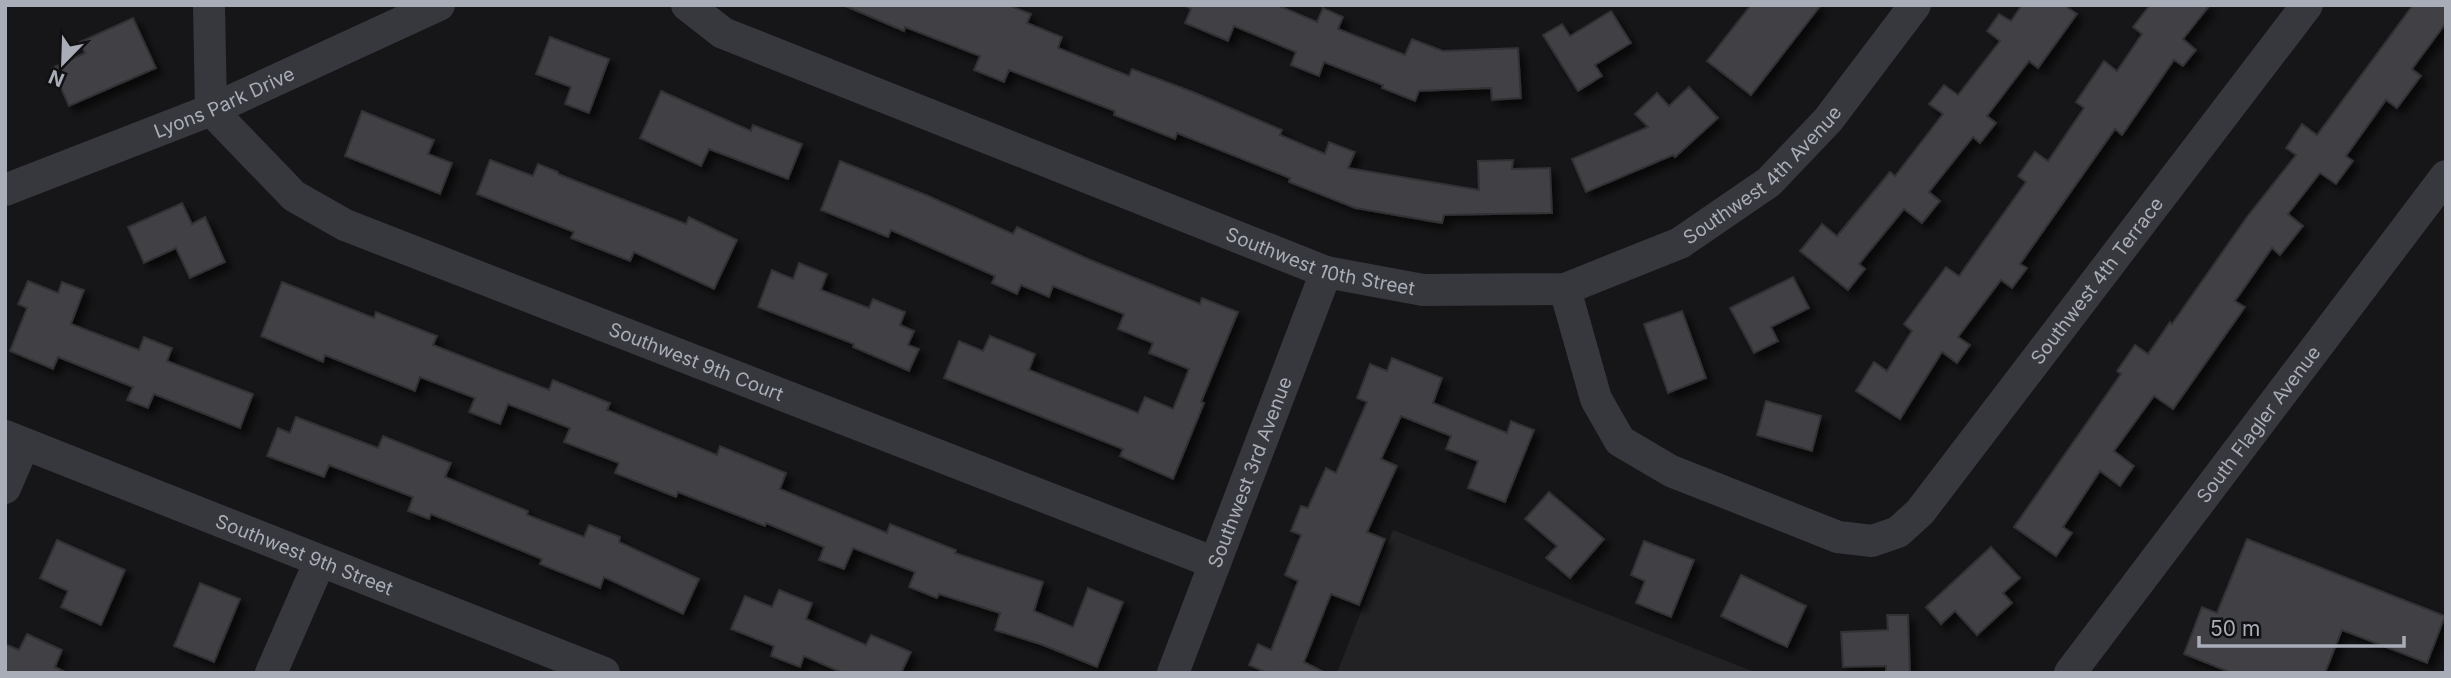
<svg xmlns="http://www.w3.org/2000/svg" width="2451" height="678" font-family="Inter,sans-serif">
  <style>
    .built { fill: #222225 }
    .building { fill: #404145; stroke: #303034; stroke-width: 2; filter: url(#shadow) }
    .lines { fill: none; stroke-linecap: round; stroke-linejoin: round }
    .minor { stroke: #37383d; stroke-width: 32 }
    .labels { text-anchor: middle; dominant-baseline: central; stroke-width: 6; stroke-linejoin: round; paint-order: stroke }
    .street-label { font-size: 19px; fill: #a8adb8; stroke: #111113 }
  </style>
  <defs>
    <filter id="shadow"><feDropShadow dx="6" dy="6" stdDeviation="3.5" flood-color="#0009"/></filter>
  </defs>
  <rect width="100%" height="100%" fill="#161618"/>
  <path class="built" d="M1393,530L1757,673H1337Z"/>
  <g class="building">
    <path d="M843,5H1008L1031,14L1027,23L1062,37L1058,48L1129,76L1132,69L1193,92L1282,130L1280,135L1325,154L1329,142L1355,152L1348,168L1479,190L1478,161L1513,160L1512,169L1550,168L1552,213L1444,215L1442,223L1355,208L1289,182L1290,178L1177,133L1175,139L1114,115L1115,111L1009,70L1004,82L974,70L980,56L905,27L904,31Z"/>
    <path d="M1184,5H1277L1317,22L1323,8L1343,17L1338,29L1405,55L1412,39L1443,51L1518,48L1521,98L1492,100L1491,88L1419,91L1415,101L1382,88L1383,85L1324,62L1319,76L1291,65L1296,52L1234,26L1228,41L1185,23L1191,9Z"/>
    <path d="M1751,5H1821L1751,95L1707,61Z"/>
    <path d="M2022,5H2064L2077,14L2038,68L2029,61L1987,116L1996,123L1980,143L1973,137L1929,192L1940,201L1922,223L1904,209L1859,264L1865,269L1848,290L1800,251L1822,224L1837,236L1890,172L1895,176L1943,114L1929,104L1944,85L1958,95L2000,41L1987,31L1999,14L2011,21Z"/>
    <path d="M2150,5H2210L2183,39L2196,50L2183,66L2174,60L2122,135L2115,129L2020,264L2027,268L2012,288L2001,280L1958,337L1970,345L1957,363L1942,352L1900,419L1856,391L1874,362L1887,371L1912,331L1904,324L1946,267L1959,276L2026,182L2018,176L2035,152L2048,161L2084,108L2076,102L2104,61L2117,71L2142,34L2133,27Z"/>
    <path d="M2413,5H2446V23L2412,69L2421,76L2397,108L2386,100L2346,156L2353,161L2336,184L2320,173L2288,214L2303,226L2280,255L2272,248L2235,301L2245,307L2173,409L2154,396L2114,451L2134,466L2120,486L2100,471L2063,527L2072,533L2056,556L2014,527L2121,374L2117,371L2135,345L2148,354L2170,322L2172,324L2247,217L2296,155L2286,148L2302,124L2317,135Z"/>
    <path d="M1611,11L1631,43L1595,65L1602,76L1578,91L1543,35L1562,24L1570,36Z"/>
    <path d="M133,18L156,68L69,106L52,68L85,53L80,42Z"/>
    <path d="M550,37L609,59L589,113L565,104L571,87L536,74Z"/>
    <path d="M1689,87L1718,118L1675,157L1673,155L1586,192L1572,159L1648,127L1635,114L1657,93L1669,106Z"/>
    <path d="M661,91L751,131L753,125L802,144L788,179L709,149L701,166L640,138Z"/>
    <path d="M362,111L434,140L428,154L452,163L440,194L345,156Z"/>
    <path d="M490,160L533,176L538,164L558,172V174L686,224L689,217L737,240L714,289L634,252L630,261L571,238L574,232L477,194Z"/>
    <path d="M840,161L926,195L1013,234L1017,227L1088,259L1200,304L1202,298L1238,312L1201,402L1204,403L1173,479L1120,456L1123,449L944,378L959,341L983,351L990,336L1035,354L1029,370L1138,413L1145,397L1173,409L1189,369L1149,353L1153,343L1118,329L1124,314L1053,286L1049,297L1021,285L1017,294L992,283L995,276L891,230L888,237L821,210Z"/>
    <path d="M182,203L192,224L205,217L225,262L190,278L176,248L144,263L128,227Z"/>
    <path d="M799,263L827,274L821,290L869,308L873,299L905,312L900,325L914,331L908,345L919,349L909,371L853,347L854,344L758,307L772,270L793,279Z"/>
    <path d="M1793,277L1809,308L1771,327L1778,341L1754,353L1730,308Z"/>
    <path d="M28,281L58,293L62,282L84,290L71,324L139,350L144,337L172,348L167,361L253,394L240,428L154,394L148,408L127,400L133,387L58,357L53,369L10,351L27,308L18,304Z"/>
    <path d="M282,282L374,318L376,312L437,336L433,345L549,390L553,380L610,403L607,410L717,455L720,446L786,473L780,489L887,533L890,524L956,550L955,553L1043,582L1034,611L1073,627L1088,588L1123,602L1097,667L1043,645L995,630L1000,613L939,594L937,598L909,587L915,572L853,548L844,569L819,560L824,547L766,523L765,526L678,492L676,497L615,473L619,463L564,442L570,428L508,404L500,424L469,412L475,398L420,377L415,391L325,355L323,362L261,336Z"/>
    <path d="M1682,311L1706,378L1668,393L1644,324Z"/>
    <path d="M1392,358L1442,378L1433,403L1507,433L1511,421L1534,430L1505,502L1468,488L1478,461L1446,449L1451,436L1401,416L1381,459L1397,466L1367,532L1385,539L1359,605L1331,594L1304,662L1326,673H1262L1263,671L1249,665L1258,644L1271,650L1298,581L1285,575L1301,535L1291,531L1301,506L1308,508L1326,468L1336,473L1367,402L1357,398L1370,364L1387,371Z"/>
    <path d="M1766,401L1821,416L1812,451L1757,435Z"/>
    <path d="M296,417L378,448L383,436L451,463L445,477L528,511L527,515L584,537L589,525L620,537L619,542L699,579L683,614L604,577L600,588L540,564L542,559L431,514L429,519L408,511L413,497L329,465L324,477L267,456L278,428L290,433Z"/>
    <path d="M1549,492L1604,539L1570,578L1546,558L1557,546L1525,519Z"/>
    <path d="M2247,539L2445,616L2427,663L2342,630L2325,673H2232L2184,654L2202,607L2217,613Z"/>
    <path d="M57,540L125,570L101,625L61,607L68,591L40,578Z"/>
    <path d="M1644,541L1694,560L1671,617L1636,603L1645,581L1631,575Z"/>
    <path d="M1991,547L2020,578L2003,593L2012,603L1977,635L1955,611L1941,624L1926,607Z"/>
    <path d="M1741,575L1806,606L1787,647L1721,616Z"/>
    <path d="M200,583L240,599L214,662L174,646Z"/>
    <path d="M779,590L812,603L806,619L866,645L871,635L911,652L901,673H843L804,656L800,667L771,656L774,646L731,629L745,596L772,607Z"/>
    <path d="M1887,615H1908L1910,673H1886V666L1843,667L1841,632L1888,630Z"/>
    <path d="M27,634L62,650L55,667L67,673H5V644L19,650Z"/>
  </g>
  <g class="lines">
    <g class="minor">
      <path id="s1" d="M209,5L211,110L294,196L345,225L1215,563"/>
      <path id="s2" d="M687,5L723,33L1326,272L1423,290L1565,289L1680,243L1769,182L1828,120L1915,5"/>
      <path id="s3" d="M5,190L211,110L439,5"/>
      <path id="s4" d="M1565,289L1596,399L1620,441L1671,471L1838,537L1872,541L1898,532L1920,512L2307,5"/>
      <path id="s5" d="M5,436L604,673"/>
      <path d="M5,488L24,444"/>
      <path d="M271,673L320,561"/>
      <path id="s6" d="M1173,673L1326,272"/>
      <path id="s7" d="M2070,673L2446,176"/>
    </g>
  </g>
  <g class="labels">
    <g class="street-label">
      <text stroke="none"><textPath href="#s3" startOffset="236">Lyons Park Drive</textPath></text>
      <text stroke="none"><textPath href="#s2" startOffset="1166">Southwest 4th Avenue</textPath></text>
      <text stroke="none"><textPath href="#s2" startOffset="686">Southwest 10th Street</textPath></text>
      <text stroke="none"><textPath href="#s4" startOffset="784">Southwest 4th Terrace</textPath></text>
      <text stroke="none"><textPath href="#s1" startOffset="660">Southwest 9th Court</textPath></text>
      <text stroke="none"><textPath href="#s7" startOffset="312">South Flagler Avenue</textPath></text>
      <text stroke="none"><textPath href="#s6" startOffset="215">Southwest 3rd Avenue</textPath></text>
      <text stroke="none"><textPath href="#s5" startOffset="322">Southwest 9th Street</textPath></text>
    </g>
  </g>
  <rect width="2451" height="678" fill="none" stroke="#a8adb8" stroke-width="14"/>
  <g transform="translate(63 63) rotate(203)" stroke="#111113" stroke-width="5" paint-order="stroke">
  <path d="M0-5L12 26L0 18L-12 26Z" fill="#a8adb8"/>
  <text y="-10" font-size="19" font-weight="bold" text-anchor="middle" fill="#a8adb8">N</text>
  </g>
  <path d="M2199 636v10h205v-10" fill="none" stroke="#a8adb8" stroke-width="3.5"/>
  <text x="2210" y="636" font-size="21" fill="#a8adb8" stroke="#111113" stroke-width="5" paint-order="stroke">50 m</text>
</svg>
